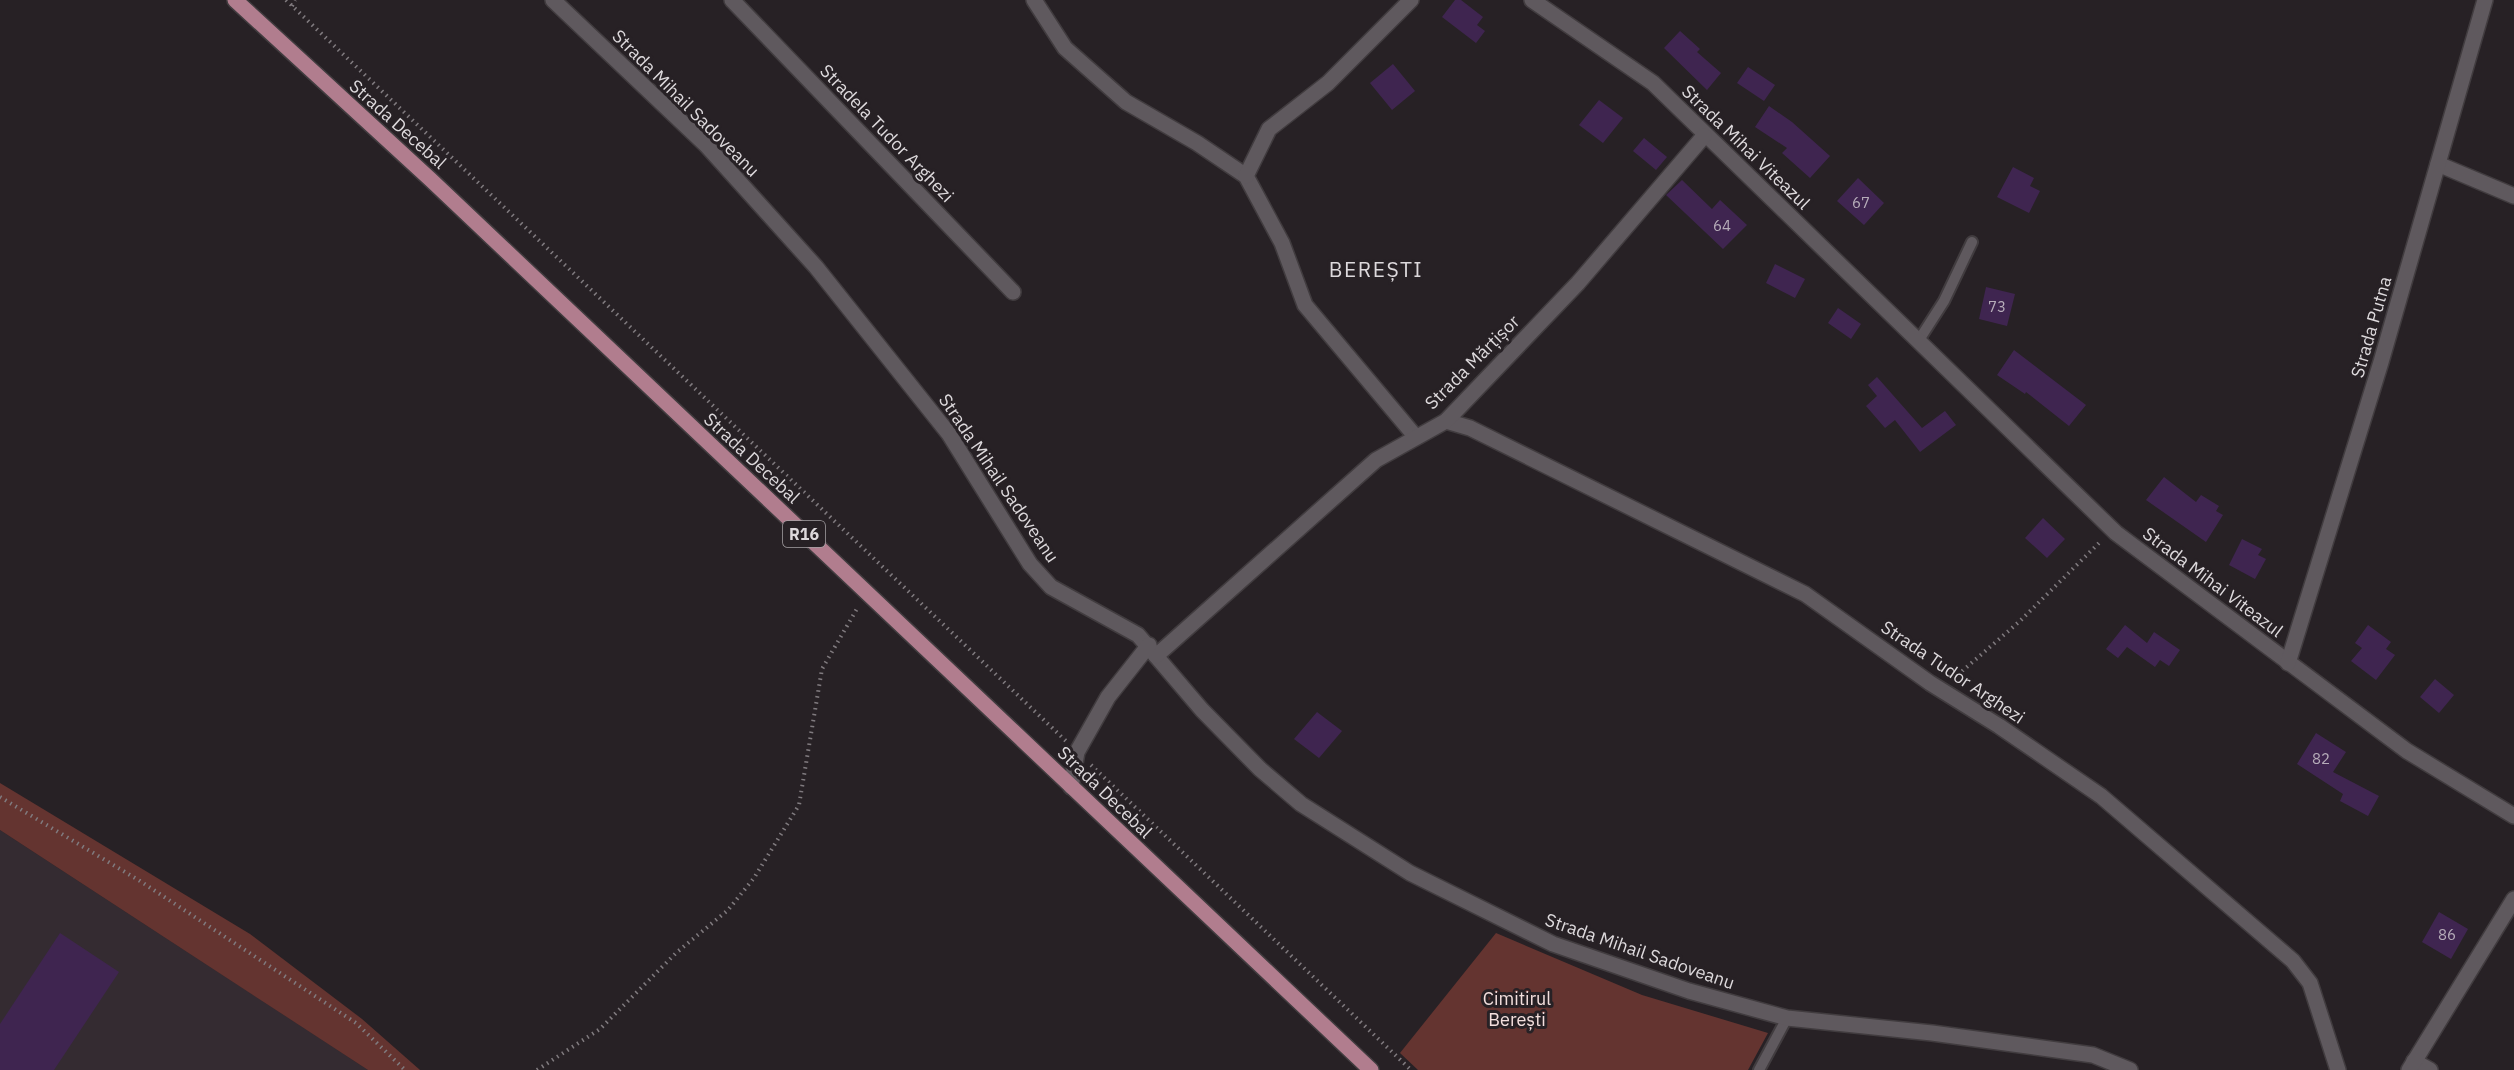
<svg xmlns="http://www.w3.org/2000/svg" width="2514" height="1070" font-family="'IBM Plex Sans',sans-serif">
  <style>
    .built { fill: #342b31 }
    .green { fill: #643430 }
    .building { fill: #3f2550 }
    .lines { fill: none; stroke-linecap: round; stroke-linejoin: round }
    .lane-casing { stroke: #413c3f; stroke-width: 14 }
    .street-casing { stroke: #413c3f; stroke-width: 18 }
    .primary-casing { stroke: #413c3f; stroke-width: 18 }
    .path { stroke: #807b7f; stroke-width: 4; stroke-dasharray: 1.5 4.5; stroke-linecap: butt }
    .lane { stroke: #5f595e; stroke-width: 10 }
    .street { stroke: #5f595e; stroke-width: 15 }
    .primary { stroke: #b17d8e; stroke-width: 15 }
    .labels { text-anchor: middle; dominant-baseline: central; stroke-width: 6; stroke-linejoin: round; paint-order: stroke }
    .number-label { font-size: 15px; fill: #b6acb9 }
    .shield { fill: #272125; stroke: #a6a2a5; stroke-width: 1.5 }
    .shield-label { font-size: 16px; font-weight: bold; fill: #ddd9dc }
    .street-label { font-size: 18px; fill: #ddd9dc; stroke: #272125 }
    .park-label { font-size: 18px; fill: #f3dfdd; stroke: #272125 }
    .quarter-label { font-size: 21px; letter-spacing: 1.5px; fill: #ddd9dc; stroke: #272125 }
  </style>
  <rect width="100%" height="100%" fill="#272125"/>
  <path class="built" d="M0,830L330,1045L368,1070H0Z"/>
  <g class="green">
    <path d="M0,783L250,934L362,1019L420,1070H368L0,830Z"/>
    <path d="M1496,933L1642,995L1768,1033L1748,1070H1418L1400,1053Z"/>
  </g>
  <g class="building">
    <path d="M1455,0H1461L1483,17L1477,25L1485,31L1476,43L1442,17Z"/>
    <path d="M1680,31L1700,49L1697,52L1721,73L1707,90L1664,48Z"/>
    <path d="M1393,64L1415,91L1392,110L1370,83Z"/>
    <path d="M1748,67L1775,85L1764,101L1737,83Z"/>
    <path d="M1599,100L1623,118L1603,143L1579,125Z"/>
    <path d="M1769,106L1792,122L1830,156L1810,178L1782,153L1787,148L1755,127Z"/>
    <path d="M1644,138L1667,157L1656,170L1633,151Z"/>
    <path d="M2013,167L2034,178L2030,186L2040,191L2029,213L1997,197Z"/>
    <path d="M1858,178L1884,203L1864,225L1837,201Z"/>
    <path d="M1682,180L1712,209L1720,200L1747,225L1723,249L1666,195Z"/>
    <path d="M1775,264L1805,279L1795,298L1766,283Z"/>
    <path d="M1986,287L2015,294L2007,326L1979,319Z"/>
    <path d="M1838,308L1861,324L1851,339L1828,323Z"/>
    <path d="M2014,350L2086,405L2069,426L2026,392L2025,394L1997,375Z"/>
    <path d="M1877,377L1922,428L1945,411L1956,425L1920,452L1895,420L1885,428L1866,406L1877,396L1868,385Z"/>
    <path d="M2164,477L2196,502L2201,495L2219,506L2216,511L2223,515L2206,542L2146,500Z"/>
    <path d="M2043,518L2065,539L2047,558L2025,538Z"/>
    <path d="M2242,539L2262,549L2258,555L2266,559L2255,579L2229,565Z"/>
    <path d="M2125,625L2147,643L2154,632L2180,650L2169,666L2160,660L2155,667L2127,647L2118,658L2106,649Z"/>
    <path d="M2368,625L2391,642L2386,649L2395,655L2376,680L2351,661L2362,648L2355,643Z"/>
    <path d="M2435,679L2454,695L2439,713L2420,697Z"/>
    <path d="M1317,712L1342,731L1319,758L1294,739Z"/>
    <path d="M2316,733L2346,752L2333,772L2379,796L2368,816L2340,801L2343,794L2297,764Z"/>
    <path d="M2439,912L2468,929L2451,959L2422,942Z"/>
    <path d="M60,933L119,972L54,1070H0V1024Z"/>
  </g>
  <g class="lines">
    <g class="lane-casing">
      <g id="lane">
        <path d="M1919,340L1944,301L1972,242"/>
        <path d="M1759,1070L1787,1018"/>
      </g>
    </g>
    <g class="street-casing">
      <g id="street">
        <path d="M553,0L706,145L816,267L949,434L1030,564L1051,587L1138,635L1202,710L1260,769L1301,804L1410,873L1553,944L1689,991L1787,1018L1932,1033L2093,1055L2130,1070"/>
        <path d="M732,0L1013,292"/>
        <path d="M1034,0L1065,48L1126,102L1197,143L1246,176L1282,243L1305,305L1415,436"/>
        <path d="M1532,0L1653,83L2116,533L2407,751L2514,816"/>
        <path d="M2438,164L2514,196"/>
        <path d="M1246,176L1269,129L1328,83L1411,0"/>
        <path d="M1446,421L1470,428L1805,594L1930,683L1999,726L2101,796L2293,961L2310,983L2338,1070"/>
        <path d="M1156,656L1376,460L1446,421L1578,283L1704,136"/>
        <path d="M2288,663L2381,362L2485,0"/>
        <path d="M1071,787L1077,752L1108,697L1149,645"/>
        <path d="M2414,1061L2430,1070"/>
        <path d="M2409,1070L2514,899"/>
      </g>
    </g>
    <g class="primary-casing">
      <path id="primary" d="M235,0L430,179L1371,1070"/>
    </g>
    <g class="path">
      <path d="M286,0L1066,741"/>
      <path d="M292,6L295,0"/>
      <path d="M1953,679L2020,621L2101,541"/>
      <path d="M1091,765L1411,1070"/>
      <path d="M0,797L140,881L356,1023L405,1070"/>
      <path d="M537,1070L600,1029L676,953L728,910L754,878L799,805L822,669L858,607"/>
    </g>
    <use href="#lane" class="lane"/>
    <use href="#street" class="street"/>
    <use href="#primary" class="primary"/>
  </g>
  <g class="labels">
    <g class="number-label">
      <text x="1861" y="202">67</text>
      <text x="1722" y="225">64</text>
      <text x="1997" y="306">73</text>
      <text x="2321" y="758">82</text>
      <text x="2447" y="934">86</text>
    </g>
    <rect class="shield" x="783" y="521" width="42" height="26" rx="4.5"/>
    <g class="shield-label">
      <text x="804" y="534">R16</text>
    </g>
    <g class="street-label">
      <text transform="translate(686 103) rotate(45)">Strada Mihail Sadoveanu</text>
      <text transform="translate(398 124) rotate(42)">Strada Decebal</text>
      <text transform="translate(887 133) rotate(46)">Stradela Tudor Arghezi</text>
      <text transform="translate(1746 147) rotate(44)">Strada Mihai Viteazul</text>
      <text transform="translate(2371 327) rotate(-74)">Strada Putna</text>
      <text transform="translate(1472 362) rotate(-45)">Strada Mărțișor</text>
      <text transform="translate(752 458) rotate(43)">Strada Decebal</text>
      <text transform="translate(999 478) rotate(56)">Strada Mihail Sadoveanu</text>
      <text transform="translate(2213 582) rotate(37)">Strada Mihai Viteazul</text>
      <text transform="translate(1953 672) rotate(34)">Strada Tudor Arghezi</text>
      <text transform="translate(1105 792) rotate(44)">Strada Decebal</text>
      <text transform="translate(1640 951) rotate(19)">Strada Mihail Sadoveanu</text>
    </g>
    <g class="park-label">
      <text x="1517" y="998">Cimitirul<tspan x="1517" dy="21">Berești</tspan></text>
    </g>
    <g class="quarter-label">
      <text x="1376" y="269">BEREȘTI</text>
    </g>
  </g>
</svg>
